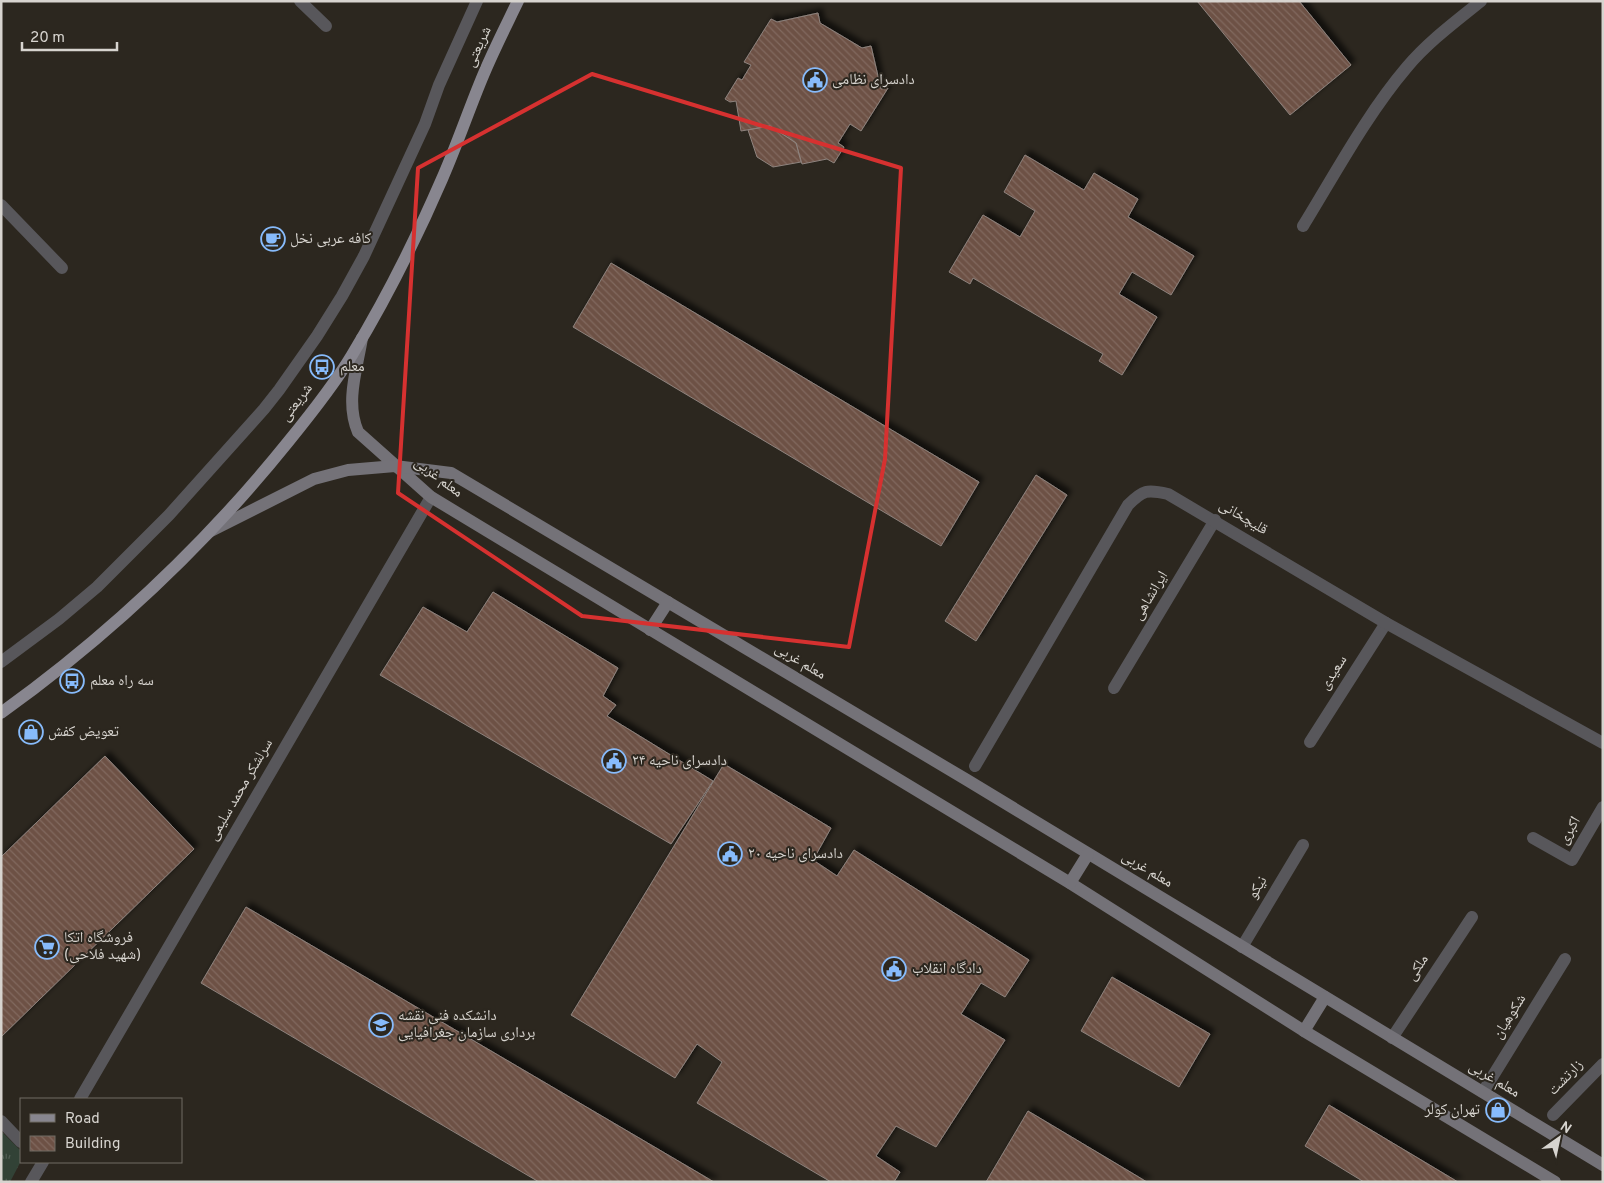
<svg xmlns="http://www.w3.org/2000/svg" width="1604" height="1183" font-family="Overpass,'Noto Naskh Arabic',sans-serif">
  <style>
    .park { fill: url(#park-tufts) }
    .building { fill: url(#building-back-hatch); stroke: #8e837e; filter: url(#shadow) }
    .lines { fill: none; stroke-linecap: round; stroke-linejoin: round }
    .lane { stroke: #58575b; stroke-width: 12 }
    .street { stroke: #58575b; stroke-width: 12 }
    .secondary { stroke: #747278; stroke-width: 12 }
    .primary { stroke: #88868f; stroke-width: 12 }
    .marked { fill: none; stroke: #d63130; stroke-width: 4; stroke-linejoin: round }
    .labels { text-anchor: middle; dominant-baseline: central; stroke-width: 4; stroke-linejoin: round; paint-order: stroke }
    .street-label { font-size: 15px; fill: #d7d4cf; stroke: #2c271f }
    .poi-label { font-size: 15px; fill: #d7d4cf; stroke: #2c271f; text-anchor: start }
  </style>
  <defs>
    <pattern id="park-tufts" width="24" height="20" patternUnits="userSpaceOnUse" patternTransform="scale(1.25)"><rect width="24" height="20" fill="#324236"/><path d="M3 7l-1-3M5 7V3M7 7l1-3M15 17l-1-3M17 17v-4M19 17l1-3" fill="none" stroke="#4f5c52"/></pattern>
    <pattern id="building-back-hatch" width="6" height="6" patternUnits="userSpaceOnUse" patternTransform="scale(1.25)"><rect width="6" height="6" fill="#6d5145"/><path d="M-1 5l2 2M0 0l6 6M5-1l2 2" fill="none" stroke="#81695f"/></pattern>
    <filter id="shadow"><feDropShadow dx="4.5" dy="-4.5" stdDeviation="2.5" flood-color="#0009"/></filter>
  </defs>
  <rect width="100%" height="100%" fill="#2c271f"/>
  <path class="park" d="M1,1131L21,1151V1161L10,1182H1Z"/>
  <g class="building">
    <path d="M1197,1H1299L1351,65L1290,115Z"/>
    <path d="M818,13L820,23L862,48L871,46L881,89L888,88L861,131L850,124L838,143L844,147L834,163L827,159L802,164L796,143L770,126L741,131L736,101L730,102L725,99L738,78L742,80L751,65L744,62L771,19L777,22Z"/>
    <path d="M770,126L796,143L801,162L773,167L757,157L748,130Z"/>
    <path d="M1025,155L1084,190L1094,173L1138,199L1128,217L1194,256L1171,295L1132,272L1119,294L1157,317L1122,375L1099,361L1103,354L973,278L970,284L949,272L983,215L1020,237L1035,211L1004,192Z"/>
    <path d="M611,263L979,482L941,546L573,327Z"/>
    <path d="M1036,475L1067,495L976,641L945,621Z"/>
    <path d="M493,592L618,668L603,696L616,705L607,716L713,781L671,844L380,675L423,607L467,632Z"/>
    <path d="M105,756L194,849L1,1037V857Z"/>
    <path d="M724,764L831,828L813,860L837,876L854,850L1029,960L1005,997L981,983L961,1014L1005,1040L936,1147L896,1126L876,1156L900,1172L894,1182H831L697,1103L722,1062L697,1044L675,1078L571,1015Z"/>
    <path d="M246,907L714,1182H539L201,983Z"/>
    <path d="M1112,977L1210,1034L1179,1087L1081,1031Z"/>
    <path d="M1329,1105L1458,1182H1364L1305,1146Z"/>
    <path d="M1028,1111L1147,1182H986Z"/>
  </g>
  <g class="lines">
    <g class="lane">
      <path d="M1303,226C1335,174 1367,114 1407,67C1428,42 1455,22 1481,1"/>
      <path d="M1,662L59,619L97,587L169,515L264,409L279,390L317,336L342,296L364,256L425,124L439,85L477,1"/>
    </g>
    <g class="street">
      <path d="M300,1L326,26"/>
      <path d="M1,205L62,268"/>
      <path d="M1114,688L1215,520"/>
      <path d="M1310,742L1386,623"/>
      <path d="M975,766L1128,505C1143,490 1147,489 1168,494L1386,623L1603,743"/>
      <path d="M1533,838L1572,860L1603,807"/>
      <path d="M1242,947L1303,845"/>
      <path d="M1392,1038L1472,917"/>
      <path d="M1483,1092L1565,959"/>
      <path d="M80,1099L431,497"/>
      <path d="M1553,1115L1603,1064"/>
      <path d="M1,1121L21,1142"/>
      <path d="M31,1182L43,1162"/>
    </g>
    <g class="secondary">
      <path d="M362,338C357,369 345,402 358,432L431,497L1070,883L1304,1031L1555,1182"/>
      <path d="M211,531L314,479L348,470L395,466L451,473L967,780L1603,1165"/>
      <path d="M650,630L668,602"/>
      <path d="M1070,883L1088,854"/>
      <path d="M1304,1031L1325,997"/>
    </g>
    <path class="primary" d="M1,713C108,636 205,545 288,442C310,415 334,385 352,355C386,299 416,239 442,179C456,147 467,115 480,83C491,55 505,28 518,1"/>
  </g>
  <path class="marked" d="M592,74L901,168L885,459L849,647L582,616L398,493L418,168Z"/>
  <defs>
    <g id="civic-ring" transform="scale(1.25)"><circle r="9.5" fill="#2c271f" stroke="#87bbfb" stroke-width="1.5"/><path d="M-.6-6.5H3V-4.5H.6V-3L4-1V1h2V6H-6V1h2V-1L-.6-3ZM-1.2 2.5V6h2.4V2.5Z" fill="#87bbfb"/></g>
    <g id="cafe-ring" transform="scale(1.25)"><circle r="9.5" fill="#2c271f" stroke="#87bbfb" stroke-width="1.5"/><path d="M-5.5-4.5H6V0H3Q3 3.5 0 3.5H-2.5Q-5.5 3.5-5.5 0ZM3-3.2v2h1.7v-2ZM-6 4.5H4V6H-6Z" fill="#87bbfb"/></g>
    <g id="bus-ring" transform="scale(1.25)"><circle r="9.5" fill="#2c271f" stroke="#87bbfb" stroke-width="1.5"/><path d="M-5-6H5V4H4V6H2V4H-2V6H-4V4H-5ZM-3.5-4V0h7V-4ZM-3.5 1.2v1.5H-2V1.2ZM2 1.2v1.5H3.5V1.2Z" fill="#87bbfb"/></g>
    <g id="shop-ring" transform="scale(1.25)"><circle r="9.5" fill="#2c271f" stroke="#87bbfb" stroke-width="1.5"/><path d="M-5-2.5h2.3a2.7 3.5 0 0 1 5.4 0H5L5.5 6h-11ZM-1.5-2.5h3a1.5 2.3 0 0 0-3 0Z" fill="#87bbfb"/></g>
    <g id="supermarket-ring" transform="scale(1.25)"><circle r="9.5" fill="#2c271f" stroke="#87bbfb" stroke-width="1.5"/><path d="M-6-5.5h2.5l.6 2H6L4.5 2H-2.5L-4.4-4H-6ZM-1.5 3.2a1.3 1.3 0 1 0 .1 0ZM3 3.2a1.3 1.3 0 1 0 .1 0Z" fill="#87bbfb"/></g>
    <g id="university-ring" transform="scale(1.25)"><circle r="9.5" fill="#2c271f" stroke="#87bbfb" stroke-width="1.5"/><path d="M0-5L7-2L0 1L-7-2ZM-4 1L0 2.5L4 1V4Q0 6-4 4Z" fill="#87bbfb"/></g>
  </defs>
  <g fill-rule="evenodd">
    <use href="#civic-ring" x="815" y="80"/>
    <use href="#cafe-ring" x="273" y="239"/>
    <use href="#bus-ring" x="322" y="367"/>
    <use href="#bus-ring" x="72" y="681"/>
    <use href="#shop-ring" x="31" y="732"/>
    <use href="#civic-ring" x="614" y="761"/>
    <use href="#civic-ring" x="730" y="854"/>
    <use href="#supermarket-ring" x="47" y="947"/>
    <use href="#civic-ring" x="894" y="969"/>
    <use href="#university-ring" x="381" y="1025"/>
    <use href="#shop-ring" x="1498" y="1110"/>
  </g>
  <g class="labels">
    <g class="street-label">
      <text transform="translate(479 47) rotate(-65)">شریعتی</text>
      <text transform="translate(297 403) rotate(-53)">شریعتی</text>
      <text transform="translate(438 478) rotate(37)">معلم غربی</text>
      <text transform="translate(1243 518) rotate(31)">قلیچخانی</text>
      <text transform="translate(1151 596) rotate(-59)">ایرانشاهی</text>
      <text transform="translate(800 662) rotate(31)">معلم غربی</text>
      <text transform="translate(1334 673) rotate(-57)">سعیدی</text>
      <text transform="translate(241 790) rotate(-60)">سرلشکر محمد سلیمی</text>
      <text transform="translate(1570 831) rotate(-60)">اکبری</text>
      <text transform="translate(1147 870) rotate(31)">معلم غربی</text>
      <text transform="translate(1258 888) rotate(-59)">نیکو</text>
      <text transform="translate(1418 968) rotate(-56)">ملکی</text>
      <text transform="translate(1510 1017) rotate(-58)">شکوهیان</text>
      <text transform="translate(1566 1078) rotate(-46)">زارتشت</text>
      <text transform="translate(1494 1080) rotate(31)">معلم غربی</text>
    </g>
    <g class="poi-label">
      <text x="832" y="80">دادسرای نظامی</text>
      <text x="290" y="239">کافه عربی نخل</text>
      <text x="340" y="367">معلم</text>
      <text x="90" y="681">سه راه معلم</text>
      <text x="48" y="732">تعویض کفش</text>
      <text x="632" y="761">دادسرای ناحیه ۲۴</text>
      <text x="748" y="854">دادسرای ناحیه ۲۰</text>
      <text x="64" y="938">فروشگاه اتکا<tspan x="64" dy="17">(شهید فلاحی)</tspan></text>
      <text x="912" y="969">دادگاه انقلاب</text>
      <text x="398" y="1016">دانشکده فنی نقشه<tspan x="398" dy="17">برداری سازمان جغرافیایی</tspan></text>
      <text x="1480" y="1110" text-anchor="end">تهران کولر</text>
    </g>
  </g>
  <rect width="1604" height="1183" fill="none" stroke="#d7d4cf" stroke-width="5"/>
  <rect x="20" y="1098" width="162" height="65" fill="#2c271f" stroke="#706c65"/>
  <rect x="30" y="1114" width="25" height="8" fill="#88868f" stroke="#706c65"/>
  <text x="65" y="1123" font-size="15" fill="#d7d4cf">Road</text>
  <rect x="30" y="1136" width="25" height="15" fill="url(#building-back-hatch)" stroke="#706c65"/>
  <text x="65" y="1148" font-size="15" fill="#d7d4cf">Building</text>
  <g transform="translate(1559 1138) rotate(33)" stroke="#2c271f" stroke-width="4" paint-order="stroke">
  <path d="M0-4L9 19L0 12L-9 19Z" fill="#d7d4cf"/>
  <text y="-8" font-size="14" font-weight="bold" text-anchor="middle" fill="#d7d4cf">N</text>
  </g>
  <path d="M22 42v8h95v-8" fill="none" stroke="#d7d4cf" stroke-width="2.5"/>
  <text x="30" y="42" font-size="15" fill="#d7d4cf" stroke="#2c271f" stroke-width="4" paint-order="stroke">20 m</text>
</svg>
